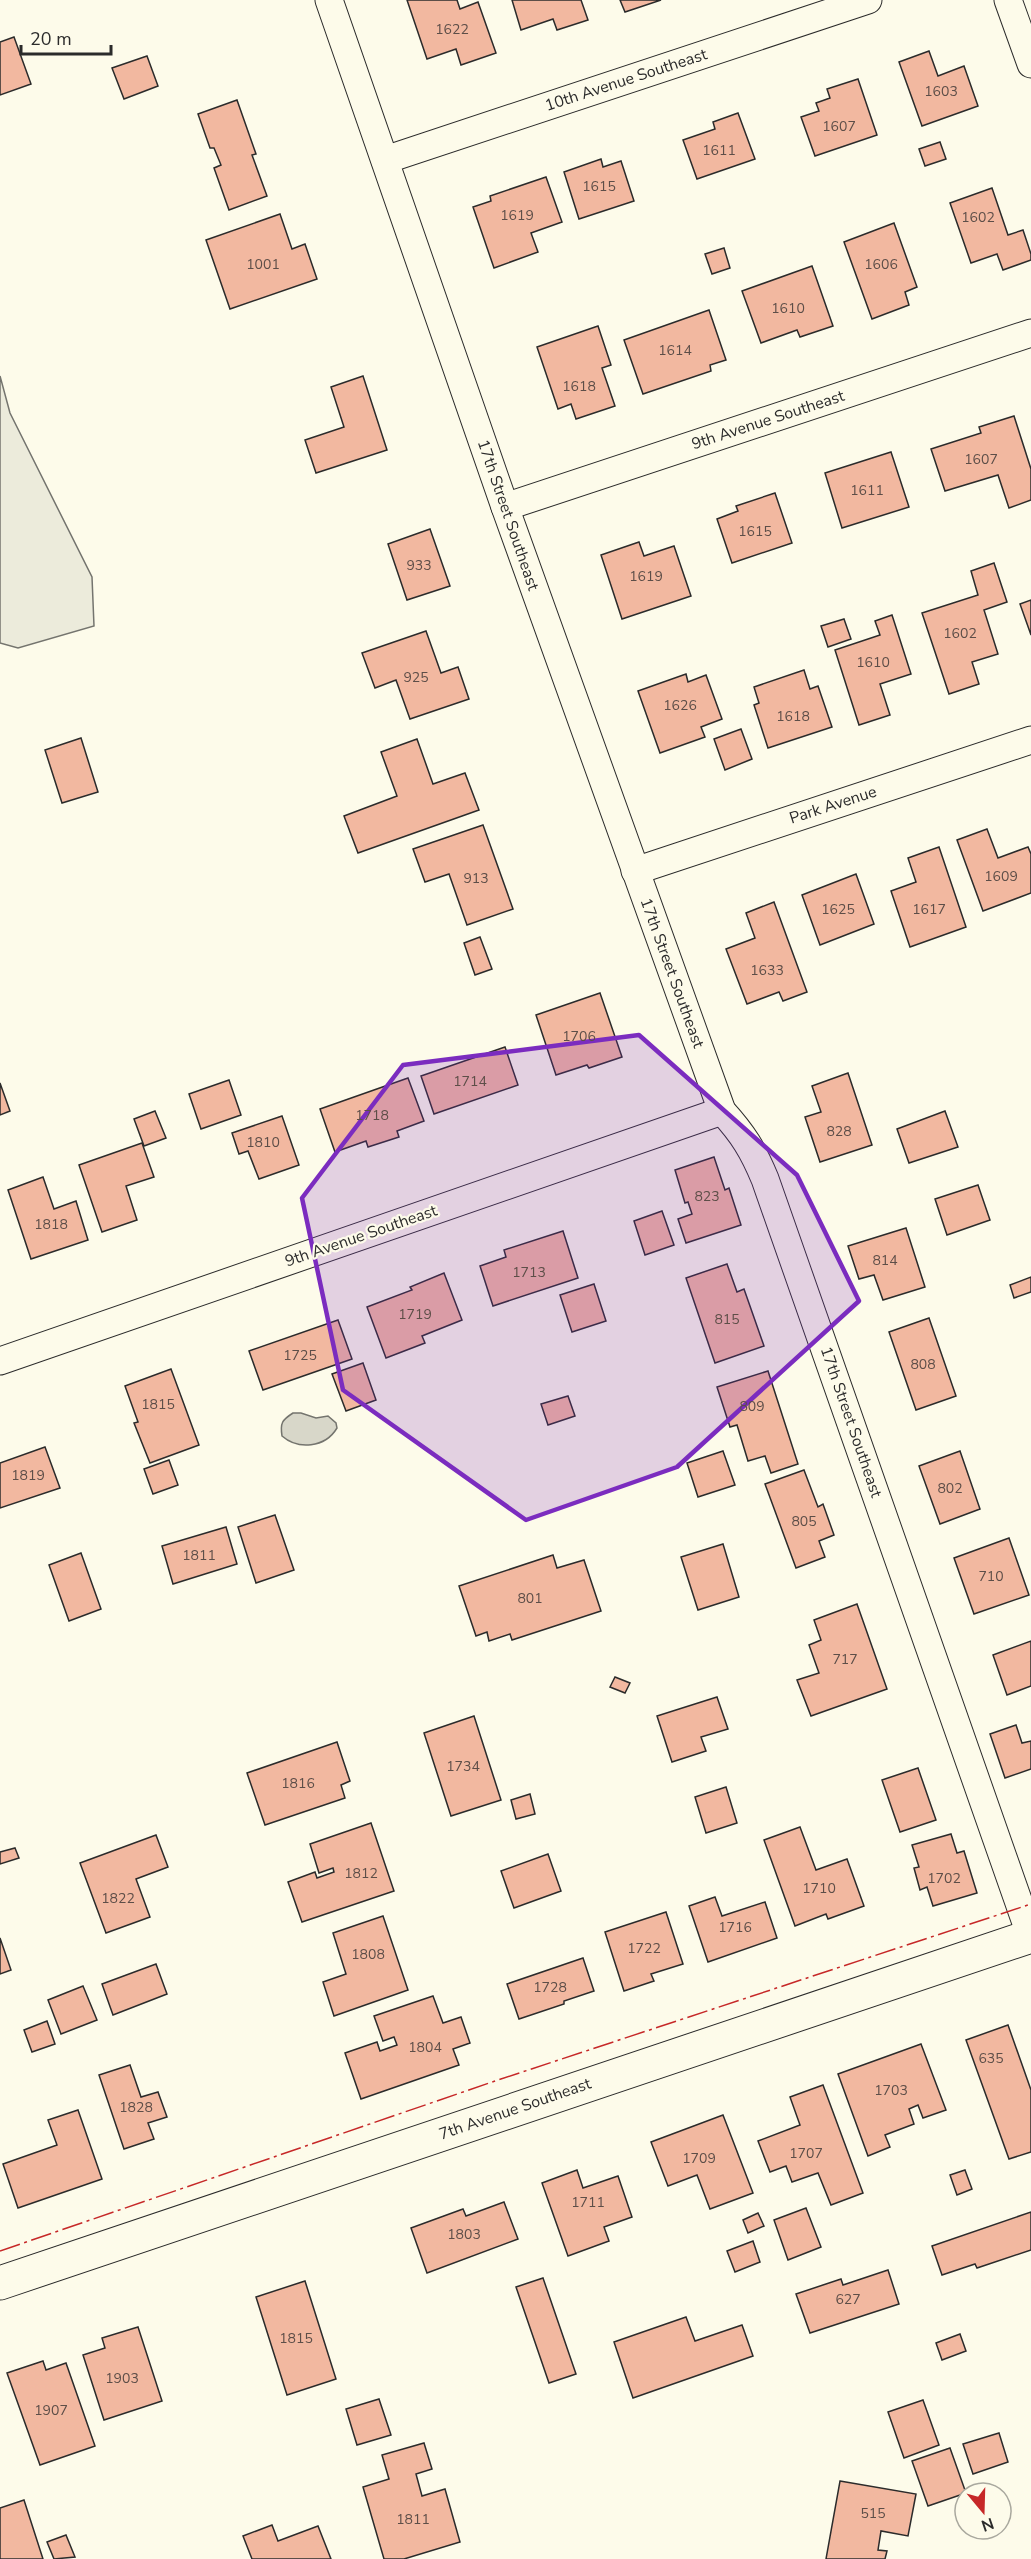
<svg xmlns="http://www.w3.org/2000/svg" width="1031" height="2559" font-family="'Nunito Sans',sans-serif">
  <style>
    .green { fill: #ecebdb; stroke: #74746e; stroke-width: 1.5 }
    .water { fill: #d8d7c9; stroke: #74746e; stroke-width: 1.5 }
    .building { fill: #f2b8a0; stroke: #2b2b2b; stroke-width: 1.5 }
    .lines { fill: none; stroke-linecap: round; stroke-linejoin: round }
    .minor-casing { stroke: #2b2b2b; stroke-width: 29 }
    .tertiary-casing { stroke: #2b2b2b; stroke-width: 35 }
    .minor { stroke: #fdfbea; stroke-width: 27 }
    .tertiary { stroke: #fdfbea; stroke-width: 33 }
    .power { stroke: #c62828; stroke-width: 1.5; stroke-dasharray: 21 4.5 3 4.5; stroke-linecap: butt }
    .marked { fill: #7b2cbf; fill-opacity: 0.2; stroke: #7b2cbf; stroke-width: 4.5; stroke-linejoin: round }
    .labels { text-anchor: middle; dominant-baseline: central; stroke-width: 4.5; stroke-linejoin: round; paint-order: stroke }
    .number-label { font-size: 14px; fill: #5d4e48 }
    .street-label { font-size: 16px; fill: #2b2b2b; stroke: #fdfbea }
  </style>
  <rect width="100%" height="100%" fill="#fdfbea"/>
  <path class="green" d="M0,376L10,413L92,577L94,626L18,648L0,643Z"/>
  <path class="water" d="M293,1413H301L316,1418L328,1416L336,1423L337,1428C325,1448 298,1450 282,1436C280,1423 282,1420 293,1413Z"/>
  <g class="building">
    <path d="M407,0H457L460,9L478,2L496,53L461,65L456,49L427,59Z"/>
    <path d="M512,0H581L588,20L557,30L553,19L521,30Z"/>
    <path d="M620,0H661L625,12Z"/>
    <path d="M14,37L31,84L0,95V42Z"/>
    <path d="M929,51L938,76L964,66L978,106L922,126L899,62Z"/>
    <path d="M147,56L158,86L124,99L112,68Z"/>
    <path d="M858,79L877,135L815,156L801,117L819,111L816,103L830,98L827,89Z"/>
    <path d="M237,100L256,154L252,155L267,196L229,210L214,168L221,165L214,148H210L198,114Z"/>
    <path d="M738,113L755,159L697,179L683,140L715,129L713,122Z"/>
    <path d="M940,142L946,159L925,166L919,149Z"/>
    <path d="M601,159L603,167L621,161L634,201L579,219L564,172Z"/>
    <path d="M546,177L562,222L531,233L538,252L494,268L473,207L491,201L490,196Z"/>
    <path d="M992,188L1008,235L1023,230L1031,254V260L1003,270L997,254L971,263L950,203Z"/>
    <path d="M280,214L292,249L305,244L317,279L230,309L206,240Z"/>
    <path d="M894,223L917,287L905,292L909,305L872,319L844,242Z"/>
    <path d="M724,248L730,268L712,274L705,254Z"/>
    <path d="M812,266L833,326L800,337L797,330L761,343L742,291Z"/>
    <path d="M709,310L726,360L710,365L711,371L643,394L624,340Z"/>
    <path d="M598,326L611,365L602,368L615,406L576,419L571,404L558,409L537,347Z"/>
    <path d="M363,376L387,450L316,473L305,440L344,427L331,387Z"/>
    <path d="M1014,416L1031,469V500L1009,508L998,475L945,491L931,449L981,433L979,427Z"/>
    <path d="M891,452L909,507L842,528L825,473Z"/>
    <path d="M775,493L792,543L732,563L717,519L738,511L736,506Z"/>
    <path d="M430,529L450,586L407,600L388,544Z"/>
    <path d="M639,542L644,556L674,546L691,596L622,619L601,555Z"/>
    <path d="M994,563L1007,602L984,610L998,654L972,662L979,684L949,694L922,613L978,595L971,571Z"/>
    <path d="M1031,600V635L1020,604Z"/>
    <path d="M892,615L911,674L880,684L890,715L859,725L835,650L880,635L875,621Z"/>
    <path d="M844,619L851,639L828,647L821,626Z"/>
    <path d="M426,631L441,673L458,667L469,699L410,719L396,680L375,688L362,653Z"/>
    <path d="M804,670L810,689L818,686L832,727L768,748L754,705L759,703L754,687Z"/>
    <path d="M686,674L688,682L706,675L722,719L701,727L705,737L660,753L638,691Z"/>
    <path d="M741,729L752,759L725,770L714,739Z"/>
    <path d="M81,738L98,792L62,803L45,750Z"/>
    <path d="M417,739L433,784L465,773L479,810L358,853L344,816L397,796L381,752Z"/>
    <path d="M483,825L513,909L467,925L449,874L425,882L413,849Z"/>
    <path d="M987,829L998,858L1028,847L1031,854V893L983,911L957,840Z"/>
    <path d="M939,847L966,927L910,947L891,891L916,882L908,858Z"/>
    <path d="M856,874L874,924L820,945L802,895Z"/>
    <path d="M774,902L807,992L783,1001L779,992L747,1004L726,949L755,938L746,913Z"/>
    <path d="M480,937L492,969L475,975L464,943Z"/>
    <path d="M600,993L622,1057L589,1068L587,1065L556,1075L536,1015Z"/>
    <path d="M505,1047L518,1085L434,1114L421,1076Z"/>
    <path d="M848,1073L872,1145L820,1162L805,1117L821,1112L812,1086Z"/>
    <path d="M408,1078L424,1121L397,1131L399,1137L368,1147L366,1141L335,1152L320,1109Z"/>
    <path d="M229,1080L241,1115L201,1129L189,1094Z"/>
    <path d="M0,1083L10,1111L0,1115Z"/>
    <path d="M155,1111L166,1138L144,1146L134,1119Z"/>
    <path d="M945,1111L958,1147L909,1163L897,1129Z"/>
    <path d="M282,1116L299,1165L259,1179L248,1151L239,1154L232,1133Z"/>
    <path d="M142,1143L154,1177L126,1186L137,1220L102,1232L79,1165Z"/>
    <path d="M714,1157L725,1190L729,1188L741,1225L686,1243L678,1219L692,1214L688,1202L685,1203L675,1170Z"/>
    <path d="M43,1177L54,1209L76,1201L88,1240L31,1259L8,1190Z"/>
    <path d="M978,1185L990,1220L947,1235L935,1199Z"/>
    <path d="M662,1211L674,1245L645,1255L634,1221Z"/>
    <path d="M906,1228L925,1287L883,1300L874,1275L859,1279L848,1246Z"/>
    <path d="M563,1231L578,1278L493,1306L480,1266L506,1257L504,1250Z"/>
    <path d="M727,1264L737,1292L744,1289L764,1346L715,1363L686,1278Z"/>
    <path d="M444,1273L462,1320L422,1336L425,1343L386,1358L367,1307L412,1290L410,1287Z"/>
    <path d="M1031,1277V1292L1014,1298L1010,1285Z"/>
    <path d="M594,1284L606,1321L572,1332L560,1295Z"/>
    <path d="M929,1318L956,1396L916,1410L889,1332Z"/>
    <path d="M338,1320L352,1359L263,1390L249,1351Z"/>
    <path d="M363,1363L376,1400L346,1411L332,1374Z"/>
    <path d="M171,1369L199,1445L150,1463L134,1423L138,1422L125,1386Z"/>
    <path d="M768,1371L798,1464L771,1473L765,1456L748,1461L737,1425L730,1427L717,1387Z"/>
    <path d="M568,1396L575,1416L548,1425L541,1404Z"/>
    <path d="M45,1447L60,1488L0,1508V1463Z"/>
    <path d="M723,1451L735,1485L698,1497L687,1463Z"/>
    <path d="M960,1451L980,1509L940,1524L919,1466Z"/>
    <path d="M169,1460L178,1485L153,1494L144,1469Z"/>
    <path d="M804,1470L818,1507L823,1504L834,1535L819,1541L825,1557L796,1568L765,1484Z"/>
    <path d="M275,1515L294,1570L256,1583L238,1527Z"/>
    <path d="M226,1527L237,1564L173,1584L162,1546Z"/>
    <path d="M1009,1538L1029,1595L974,1614L954,1558Z"/>
    <path d="M723,1544L739,1597L698,1610L681,1557Z"/>
    <path d="M81,1553L101,1609L69,1621L49,1565Z"/>
    <path d="M553,1555L557,1568L584,1560L601,1611L512,1640L510,1634L489,1641L487,1632L476,1636L459,1586Z"/>
    <path d="M857,1604L887,1689L811,1716L797,1680L819,1673L809,1645L821,1640L814,1620Z"/>
    <path d="M1031,1641V1686L1007,1695L993,1655Z"/>
    <path d="M615,1677L630,1683L625,1693L610,1687Z"/>
    <path d="M717,1697L728,1729L701,1737L706,1751L672,1762L657,1716Z"/>
    <path d="M474,1716L501,1800L451,1816L424,1733Z"/>
    <path d="M1016,1725L1022,1743L1031,1741V1769L1005,1778L990,1734Z"/>
    <path d="M337,1742L350,1781L341,1785L345,1798L265,1825L247,1773Z"/>
    <path d="M918,1768L936,1820L900,1832L882,1780Z"/>
    <path d="M726,1787L737,1823L706,1833L695,1797Z"/>
    <path d="M530,1794L535,1814L516,1819L511,1800Z"/>
    <path d="M371,1823L394,1891L302,1922L288,1882L315,1872L317,1878L334,1872L333,1868L319,1873L310,1844Z"/>
    <path d="M800,1827L816,1870L847,1859L864,1906L828,1919L826,1914L795,1926L764,1840Z"/>
    <path d="M951,1834L957,1853L964,1851L977,1893L933,1906L927,1887L920,1890L914,1868L919,1867L912,1845Z"/>
    <path d="M156,1835L168,1867L136,1879L150,1917L106,1933L80,1863Z"/>
    <path d="M15,1848L19,1858L0,1864V1852Z"/>
    <path d="M548,1854L561,1891L514,1908L501,1871Z"/>
    <path d="M715,1897L722,1916L765,1902L777,1938L708,1962L689,1906Z"/>
    <path d="M666,1912L683,1964L651,1974L654,1981L624,1991L605,1932Z"/>
    <path d="M383,1916L408,1990L334,2016L323,1982L346,1974L333,1933Z"/>
    <path d="M0,1938L11,1970L0,1974Z"/>
    <path d="M583,1958L594,1991L564,2001V2004L519,2019L507,1984Z"/>
    <path d="M156,1964L167,1994L113,2015L102,1984Z"/>
    <path d="M83,1986L97,2020L61,2034L48,2000Z"/>
    <path d="M433,1996L443,2023L461,2017L470,2043L453,2049L459,2065L361,2099L345,2053L377,2042L380,2051L397,2045L394,2037L383,2041L374,2016Z"/>
    <path d="M47,2021L55,2044L32,2052L24,2030Z"/>
    <path d="M1008,2025L1031,2090V2152L1009,2159L966,2040Z"/>
    <path d="M921,2044L946,2110L923,2118L918,2105L909,2109L914,2124L885,2135L890,2147L868,2156L838,2074Z"/>
    <path d="M130,2065L141,2097L158,2092L167,2117L148,2123L154,2139L124,2149L99,2075Z"/>
    <path d="M823,2085L863,2193L831,2205L818,2173L792,2182L786,2166L770,2172L758,2141L800,2125L790,2097Z"/>
    <path d="M78,2110L102,2179L18,2208L3,2164L57,2145L48,2120Z"/>
    <path d="M723,2115L753,2193L710,2209L697,2175L668,2186L651,2142Z"/>
    <path d="M577,2170L583,2188L618,2176L632,2217L604,2227L609,2241L568,2256L542,2183Z"/>
    <path d="M965,2170L972,2189L957,2195L950,2175Z"/>
    <path d="M504,2202L518,2239L427,2273L411,2228L463,2209L466,2216Z"/>
    <path d="M806,2208L821,2247L788,2260L774,2220Z"/>
    <path d="M1031,2212V2250L977,2268L975,2264L942,2275L932,2246Z"/>
    <path d="M758,2213L764,2226L748,2233L743,2220Z"/>
    <path d="M753,2241L760,2262L735,2272L727,2251Z"/>
    <path d="M888,2270L899,2304L810,2333L796,2294L841,2279L843,2285Z"/>
    <path d="M543,2278L576,2374L549,2383L516,2287Z"/>
    <path d="M305,2281L336,2379L287,2395L256,2297Z"/>
    <path d="M686,2317L695,2341L742,2325L753,2356L633,2398L614,2342Z"/>
    <path d="M138,2327L162,2401L104,2420L83,2355L105,2348L102,2338Z"/>
    <path d="M960,2334L966,2351L942,2360L936,2343Z"/>
    <path d="M43,2361L46,2370L66,2363L95,2446L40,2465L7,2373Z"/>
    <path d="M379,2399L391,2435L357,2445L346,2409Z"/>
    <path d="M923,2400L939,2445L904,2458L888,2412Z"/>
    <path d="M999,2433L1008,2462L973,2474L963,2444Z"/>
    <path d="M424,2443L432,2469L416,2474L422,2496L445,2489L460,2542L404,2559H384L363,2487L389,2479L382,2455Z"/>
    <path d="M950,2448L966,2493L928,2506L912,2461Z"/>
    <path d="M840,2481L916,2494L908,2536L881,2531L878,2550L887,2551L885,2559H826Z"/>
    <path d="M24,2500L43,2559H0V2508Z"/>
    <path d="M272,2525L278,2541L318,2526L331,2559H252L243,2536Z"/>
    <path d="M66,2535L75,2557L54,2559L47,2542Z"/>
  </g>
  <g class="lines">
    <g class="minor-casing">
      <g id="minor">
        <path d="M329,0L505,507L722,1111C743,1134 753,1150 765,1179L1031,1937"/>
        <path d="M1008,0L1031,64"/>
        <path d="M385,160L868,0"/>
        <path d="M505,507L1031,333"/>
        <path d="M635,871L1031,740"/>
        <path d="M0,1361L722,1111"/>
      </g>
    </g>
    <g class="tertiary-casing">
      <path id="tertiary" d="M0,2283L1031,1936"/>
    </g>
    <use href="#minor" class="minor"/>
    <use href="#tertiary" class="tertiary"/>
    <path class="power" d="M0,2251L495,2081L1031,1904"/>
  </g>
  <path class="marked" d="M639,1035L797,1175L859,1301L677,1467L526,1520L343,1390L302,1198L403,1065Z"/>
  <g class="labels">
    <g class="number-label">
      <text x="452" y="29">1622</text>
      <text x="941" y="91">1603</text>
      <text x="839" y="126">1607</text>
      <text x="719" y="150">1611</text>
      <text x="599" y="186">1615</text>
      <text x="517" y="215">1619</text>
      <text x="978" y="217">1602</text>
      <text x="263" y="264">1001</text>
      <text x="881" y="264">1606</text>
      <text x="788" y="308">1610</text>
      <text x="675" y="350">1614</text>
      <text x="579" y="386">1618</text>
      <text x="981" y="459">1607</text>
      <text x="867" y="490">1611</text>
      <text x="755" y="531">1615</text>
      <text x="419" y="565">933</text>
      <text x="646" y="576">1619</text>
      <text x="960" y="633">1602</text>
      <text x="873" y="662">1610</text>
      <text x="416" y="677">925</text>
      <text x="680" y="705">1626</text>
      <text x="793" y="716">1618</text>
      <text x="1001" y="876">1609</text>
      <text x="476" y="878">913</text>
      <text x="838" y="909">1625</text>
      <text x="929" y="909">1617</text>
      <text x="767" y="970">1633</text>
      <text x="579" y="1036">1706</text>
      <text x="470" y="1081">1714</text>
      <text x="372" y="1115">1718</text>
      <text x="839" y="1131">828</text>
      <text x="263" y="1142">1810</text>
      <text x="707" y="1196">823</text>
      <text x="51" y="1224">1818</text>
      <text x="885" y="1260">814</text>
      <text x="529" y="1272">1713</text>
      <text x="415" y="1314">1719</text>
      <text x="727" y="1319">815</text>
      <text x="300" y="1355">1725</text>
      <text x="923" y="1364">808</text>
      <text x="158" y="1404">1815</text>
      <text x="752" y="1406">809</text>
      <text x="28" y="1475">1819</text>
      <text x="950" y="1488">802</text>
      <text x="804" y="1521">805</text>
      <text x="199" y="1555">1811</text>
      <text x="991" y="1576">710</text>
      <text x="530" y="1598">801</text>
      <text x="845" y="1659">717</text>
      <text x="463" y="1766">1734</text>
      <text x="298" y="1783">1816</text>
      <text x="361" y="1873">1812</text>
      <text x="944" y="1878">1702</text>
      <text x="819" y="1888">1710</text>
      <text x="118" y="1898">1822</text>
      <text x="735" y="1927">1716</text>
      <text x="644" y="1948">1722</text>
      <text x="368" y="1954">1808</text>
      <text x="550" y="1987">1728</text>
      <text x="425" y="2047">1804</text>
      <text x="991" y="2058">635</text>
      <text x="891" y="2090">1703</text>
      <text x="136" y="2107">1828</text>
      <text x="806" y="2153">1707</text>
      <text x="699" y="2158">1709</text>
      <text x="588" y="2202">1711</text>
      <text x="464" y="2234">1803</text>
      <text x="848" y="2299">627</text>
      <text x="296" y="2338">1815</text>
      <text x="122" y="2378">1903</text>
      <text x="51" y="2410">1907</text>
      <text x="873" y="2513">515</text>
      <text x="413" y="2519">1811</text>
    </g>
    <g class="street-label">
      <text transform="translate(626 80) rotate(-18)">10th Avenue Southeast</text>
      <text transform="translate(768 420) rotate(-18)">9th Avenue Southeast</text>
      <text transform="translate(508 515) rotate(71)">17th Street Southeast</text>
      <text transform="translate(833 805) rotate(-18)">Park Avenue</text>
      <text transform="translate(672 973) rotate(70)">17th Street Southeast</text>
      <text transform="translate(361 1236) rotate(-19)">9th Avenue Southeast</text>
      <text transform="translate(851 1422) rotate(71)">17th Street Southeast</text>
      <text transform="translate(515 2109) rotate(-19)">7th Avenue Southeast</text>
    </g>
  </g>
  <g transform="translate(983 2511) rotate(161)"><circle r="28" fill="#fdfbea" stroke="#a9a89e" stroke-width="1.5"/>
  <path d="M0-4.5L10 22L0 15L-10 22Z" fill="#c62828"/>
  <text y="-9" font-size="16" font-weight="bold" text-anchor="middle" fill="#2b2b2b">N</text>
  </g>
  <path d="M21 45v9h90v-9" fill="none" stroke="#2b2b2b" stroke-width="3"/>
  <text x="30" y="45" font-size="18" fill="#2b2b2b" stroke="#fdfbea" stroke-width="4.5" paint-order="stroke">20 m</text>
</svg>
